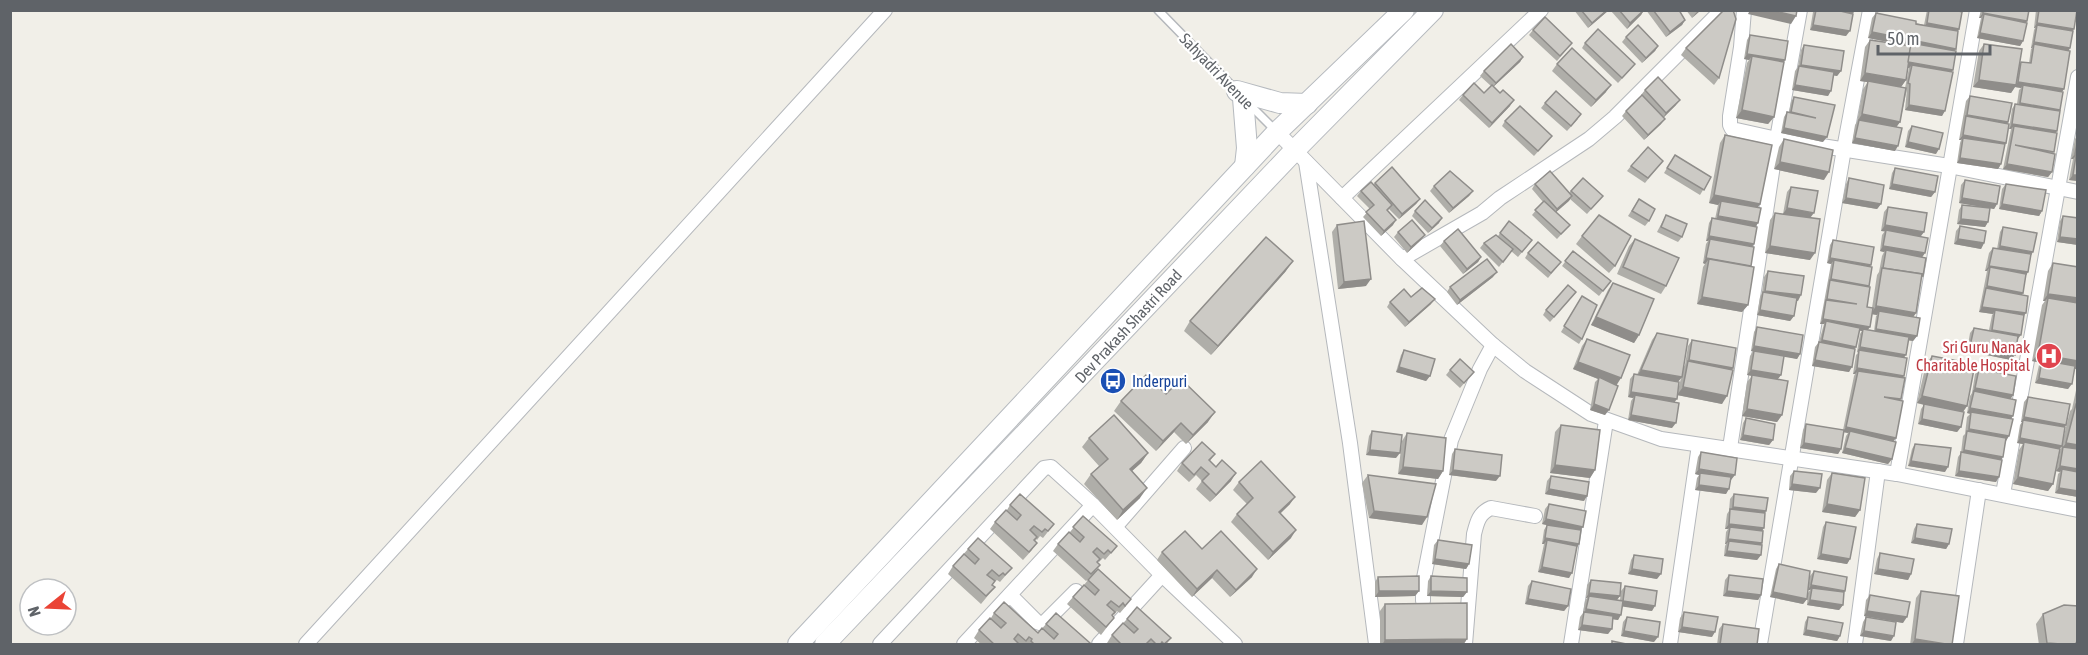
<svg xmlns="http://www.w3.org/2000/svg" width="2088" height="655" font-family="'Asap Condensed',sans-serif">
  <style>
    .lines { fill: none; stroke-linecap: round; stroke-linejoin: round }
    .lane-casing { stroke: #b5b8bc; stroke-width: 10 }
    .street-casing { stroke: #b5b8bc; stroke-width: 16 }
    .secondary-casing { stroke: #b6babf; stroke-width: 22 }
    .lane { stroke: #fff; stroke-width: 7 }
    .street { stroke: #fff; stroke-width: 14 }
    .secondary { stroke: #fff; stroke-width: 20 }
    .wall { fill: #afaea9; fill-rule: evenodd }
    .shaded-wall { fill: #8f8d8a }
    .building { fill: #cccac5; stroke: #8f8d8a; stroke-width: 1.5 }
    .labels { text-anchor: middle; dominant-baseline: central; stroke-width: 4.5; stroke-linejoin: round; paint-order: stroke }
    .street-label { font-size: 16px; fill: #5f6368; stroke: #fff }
    .health-label { font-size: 16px; fill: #be3a42; stroke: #fff; text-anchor: end }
    .transit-label { font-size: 16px; fill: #164399; stroke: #fff; text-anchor: start }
  </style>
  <rect width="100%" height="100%" fill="#f1efe8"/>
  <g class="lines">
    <g class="lane-casing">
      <g id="lane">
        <path d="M1158,10L1235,89"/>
        <path d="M1249,104L1275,130"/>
      </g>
    </g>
    <g class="street-casing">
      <g id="street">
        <path d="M1744,10L1741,47L1730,116V125L1732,129L1777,139L1949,166L2078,192"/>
        <path d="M1277,132L1402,259L1493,345L1525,371L1591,414L1661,439L1897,474L2078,510"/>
        <path d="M1306,162L1350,443L1376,644"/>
        <path d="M1342,198L1541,10"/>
        <path d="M1402,259L1482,213L1500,198L1589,139L1615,117L1722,10"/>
        <path d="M1730,448L1777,139L1800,10"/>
        <path d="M1897,474L1977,10"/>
        <path d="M2003,494L2078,77"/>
        <path d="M1093,505L1162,575L1099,644"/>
        <path d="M1116,526L1184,448"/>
        <path d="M1162,575L1235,644"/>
        <path d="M1010,595L1037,622L1043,624L1076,591"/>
        <path d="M1423,601V583L1451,440L1480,369L1493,345"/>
        <path d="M306,644L885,10"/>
        <path d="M880,644L1044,468L1051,467L1093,505L964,644"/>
        <path d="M1465,644L1474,534C1477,522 1479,513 1491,508L1535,516"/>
        <path d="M1571,644L1606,421"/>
        <path d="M1670,644L1699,445"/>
        <path d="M1760,644L1844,149L1870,10"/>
        <path d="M1855,644L1878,471"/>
        <path d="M1956,644L1979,490"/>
      </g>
    </g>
    <g class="secondary-casing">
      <g id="secondary">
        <path d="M1237,91L1280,103L1307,104"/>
        <path d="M1243,98L1247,148L1245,166"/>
        <path d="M798,644L1277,132L1404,10"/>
        <path d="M825,644L1294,151L1433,10"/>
      </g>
    </g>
    <use href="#lane" class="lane"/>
    <use href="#street" class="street"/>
    <use href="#secondary" class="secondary"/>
  </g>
  <g class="wall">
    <path d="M1574,10H1609L1588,28Z"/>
    <path d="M1644,10L1641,15L1627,29L1611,11Z"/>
    <path d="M1646,10H1679L1685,20L1682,25L1666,37Z"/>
    <path d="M1686,10H1701L1692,18Z"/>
    <path d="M1814,10H1854L1846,36L1810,30L1813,12Z"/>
    <path d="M1927,10H1964L1962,13L1959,29L1958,31L1954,51L1953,70L1951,72L1942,116L1905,110L1907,89L1900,122L1896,127L1895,151L1852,143L1855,125L1857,122L1863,89L1868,82L1860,81L1865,47L1870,40L1909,46L1868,38L1872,18L1876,13L1924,25ZM1908,68H1909L1905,88L1901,87L1906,80Z"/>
    <path d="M1981,10H2029L2023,41L2020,46L1977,38L1981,18H1979Z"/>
    <path d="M2036,10H2077L2070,48L2069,50L2064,89L2062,92L2056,133L2054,152L2053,153L2052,172L2048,177L2003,169L2011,129H2009L2012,109L2015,104H2017L2019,90L2021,88L2015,87L2011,93L1973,87L1979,51L1984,44L2019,65L2021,62L2029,63L2031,49L2032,48H2031L2034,30L2035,28H2034Z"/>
    <path d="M1533,30L1572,43L1557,61L1529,35Z"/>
    <path d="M1750,35L1785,60L1784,62L1774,117L1768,124L1736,118L1747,63L1749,60L1744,59L1747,40Z"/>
    <path d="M1626,37L1658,46L1655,51L1642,63L1622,42Z"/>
    <path d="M1585,43L1631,69L1618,83L1582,48Z"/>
    <path d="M1804,45L1841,71L1837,76L1834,75L1828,96L1792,90L1795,71L1798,67L1801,50Z"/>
    <path d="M1686,48L1719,78L1714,85L1681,55Z"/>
    <path d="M1523,57L1520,62L1493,87L1510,106L1489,128L1459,100L1463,95L1484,93L1491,86L1480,76L1484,71Z"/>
    <path d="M1557,64L1606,92L1591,107L1552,71Z"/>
    <path d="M1645,90L1676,105L1663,118L1661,124L1644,140L1622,116L1626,111L1642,96L1641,95Z"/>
    <path d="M1970,96L2008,122L2007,124L2006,143L2004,144L2001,164L1998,169L1957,163L1960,143L1961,140H1959L1966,101Z"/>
    <path d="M1794,97L1823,142L1781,133L1784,117L1787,112H1789L1791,102Z"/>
    <path d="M1545,103L1578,119L1567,131L1541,108Z"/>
    <path d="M1505,121L1552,136L1534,156L1502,126Z"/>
    <path d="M1912,126L1936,154L1905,147L1908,131Z"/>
    <path d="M1725,135L1758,208V223L1756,226L1754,244L1752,247L1748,305L1742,312L1697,304L1703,267L1705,264L1703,263L1706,244L1708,241H1706L1709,223L1712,218L1715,219L1718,205L1709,203L1720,143Z"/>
    <path d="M2078,135V181L2069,180L2073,159H2071L2075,139Z"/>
    <path d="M1784,139L1824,180L1774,169L1779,147Z"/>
    <path d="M1675,155L1711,177L1700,195L1664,173Z"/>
    <path d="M1663,161L1645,183L1627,171L1631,166Z"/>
    <path d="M1895,168L1935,192L1931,197L1889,189L1892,173Z"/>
    <path d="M1583,178L1603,196L1587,214L1570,199L1556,212L1570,225L1557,239L1532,215L1543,202L1532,189L1535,184L1569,193Z"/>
    <path d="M1849,178L1881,204L1877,209L1842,203L1846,184Z"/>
    <path d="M1965,180L1997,204L1994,209L1990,208L1988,222L1985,227L1957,224L1959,210L1962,205L1984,207L1959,203L1961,185Z"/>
    <path d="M1375,183L1420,199L1416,204L1399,219L1389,209L1387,211L1393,225L1381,236L1363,217L1370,209L1357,196L1361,191L1373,185Z"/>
    <path d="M2006,184L2042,211L2039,216L1999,209L2002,189Z"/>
    <path d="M1434,186L1473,191L1469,196L1449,213L1430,191Z"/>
    <path d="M1791,187L1811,218L1810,260L1765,253L1770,220L1775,213L1783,214L1787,192Z"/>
    <path d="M1639,199L1649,221L1645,226L1628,216Z"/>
    <path d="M1888,207L1924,232L1921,236L1923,276L1921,279L1916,313L1913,317L1917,336L1913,341L1908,340L1904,357L1900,400L1893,441L1892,459L1888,464L1842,453L1846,436L1848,433L1843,432L1841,449L1838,454L1800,448L1803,430L1806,424L1843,430L1854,376L1855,374H1853L1856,355L1858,353L1857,352L1860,334L1862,331L1859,330L1849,372L1812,366L1815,347L1819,342L1824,324H1820L1831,264L1827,263L1830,245L1833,240L1870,267L1869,286L1868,287L1867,307L1872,308L1877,275L1879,272L1882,256L1884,252L1880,251L1882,235L1885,231H1881L1884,212ZM1872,314L1877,315L1876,316L1874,331L1867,330L1870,327Z"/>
    <path d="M1415,211L1439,223L1428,233L1412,216Z"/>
    <path d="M1666,215L1682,237L1678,242L1657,232Z"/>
    <path d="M2063,216L2078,218V245L2057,242L2060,221Z"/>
    <path d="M1509,221L1528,245L1518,257L1511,251L1499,267L1480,248L1484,243L1498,236Z"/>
    <path d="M1337,225L1366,286L1338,289L1332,232Z"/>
    <path d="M1960,226L1984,243L1981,249L1954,244L1956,231Z"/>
    <path d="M2003,227L2031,255L2028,272L2026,275L2022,295L2026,313L2024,315L2011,360L1967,351L1970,333L1974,328L1989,330L1992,315L1993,314L1979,312L1987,271H1985L1989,253L1993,248L1997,249L2000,232Z"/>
    <path d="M1398,232L1425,235L1421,240L1407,253L1394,237Z"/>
    <path d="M1582,236L1615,266L1609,273L1576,244Z"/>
    <path d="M1635,239L1666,286L1661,294L1617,274L1629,246Z"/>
    <path d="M1444,241L1481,257L1478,262L1463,274L1440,246Z"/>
    <path d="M1573,251L1611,281L1599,296L1562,266Z"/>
    <path d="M1528,253L1557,267L1548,278L1525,258Z"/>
    <path d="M2053,263L2078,267V366L2075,369L2068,389L2035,383L2039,365L2041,363L2032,361L2042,305L2045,301H2043L2048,271Z"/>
    <path d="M1286,271L1211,355L1184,331L1190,321Z"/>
    <path d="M1768,271L1798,301L1796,300L1794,316L1790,321L1757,315L1760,297L1762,293L1764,277Z"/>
    <path d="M1493,277L1457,305L1447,292L1450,287Z"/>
    <path d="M1613,283L1639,335L1634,343L1591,325L1608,290Z"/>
    <path d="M1576,292L1550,322L1543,315L1546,310Z"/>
    <path d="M1582,296V339L1579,344L1561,332Z"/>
    <path d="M1411,297L1431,304L1405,327L1387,307L1390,302Z"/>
    <path d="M1757,327L1800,354L1797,359L1784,356L1781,375L1778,379L1782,415L1777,422L1742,416L1747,382L1752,376L1747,375L1750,356L1753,351H1751L1754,332Z"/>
    <path d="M1657,333L1683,368L1685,365L1688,346L1692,340L1731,370L1722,404L1677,395L1674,403L1672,428L1628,420L1631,401L1633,398L1628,397L1630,379L1634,374L1637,375L1652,340ZM1681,378L1677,395L1678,382Z"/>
    <path d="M1587,339L1617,385L1605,415L1590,410L1595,382L1598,379L1573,369L1582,346Z"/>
    <path d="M1404,350L1430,376L1426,381L1396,372L1401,355Z"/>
    <path d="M1932,356L1967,406L1963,412L1961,427L1957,432L1918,424L1921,409L1924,405L1917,403L1926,364Z"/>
    <path d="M1979,369L2011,399L2013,416L2011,419L2009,436L2006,440L1996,482L1955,476L1958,457L1961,453L1963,436L1965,434L1967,417L1970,414L1967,413L1970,396L1972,393L1975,374Z"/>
    <path d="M1450,370L1474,372L1460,388L1446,375Z"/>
    <path d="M2078,381V497L2055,493L2058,474L2060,472L2056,471L2060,452L2070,411L2072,409Z"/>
    <path d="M1166,394L1208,422L1186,444L1174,432L1156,451L1114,411L1121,401Z"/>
    <path d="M2028,397L2064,427L2062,446L2059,449L2053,484L2048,491L2013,484L2019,450L2023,444L2017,443L2020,425L2022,422H2021L2024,402Z"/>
    <path d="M1746,418L1773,440L1769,445L1740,440L1743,423Z"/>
    <path d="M1561,425L1595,470L1590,478L1550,473L1555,432Z"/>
    <path d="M1372,431L1396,458L1366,455L1369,436Z"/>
    <path d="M1407,433L1443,471L1438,479L1398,474L1402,441Z"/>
    <path d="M1089,438L1148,453L1141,463L1132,471L1140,498L1117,520L1084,484L1091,474L1099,466L1082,447Z"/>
    <path d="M1915,444L1945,472L1908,466L1912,449Z"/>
    <path d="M1455,449L1496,481L1449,475L1452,454Z"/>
    <path d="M1701,452L1731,480H1730L1726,494L1695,490L1697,478L1699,475L1695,474L1698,457Z"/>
    <path d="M1215,454L1210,461L1231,481L1210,502L1196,489L1202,481L1196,475L1189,482L1177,471L1182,463Z"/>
    <path d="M1794,471L1816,493L1789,490L1790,476Z"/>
    <path d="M1832,473L1860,510L1855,517L1822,512L1827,480Z"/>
    <path d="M1368,475L1422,525L1369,518L1362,483Z"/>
    <path d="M1551,476L1584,501L1545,494L1547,481Z"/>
    <path d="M1239,482L1290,504L1280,514L1291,538L1268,560L1231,522L1237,514L1247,504L1233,490Z"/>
    <path d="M1734,494L1765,513L1764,528L1762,531L1761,555L1757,560L1724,556L1725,546L1726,544H1725L1726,532L1728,529H1725L1727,514L1729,511L1730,499Z"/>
    <path d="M1549,504L1581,530L1569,578L1538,572L1544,544H1542L1544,530L1547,525L1542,524L1545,509Z"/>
    <path d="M1010,505L1054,524L1043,538L1040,536L1037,540L1036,539L1032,550L1023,560L990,529L995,522L1007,510Z"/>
    <path d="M1083,516L1111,553L1105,560L1103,558L1099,562L1098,561L1095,572L1086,581L1053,551L1058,544L1070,532Z"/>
    <path d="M1826,522L1850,559L1847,564L1817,559L1823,527Z"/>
    <path d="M1917,524L1949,544L1946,549L1911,543L1914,529Z"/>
    <path d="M1438,540L1469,564L1466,569L1432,564L1434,545Z"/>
    <path d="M968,549L1012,568L1000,582L997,580L993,583L992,585L995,587L981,604L948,574L953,566Z"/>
    <path d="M1202,549L1252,577L1230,597L1212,578L1192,597L1157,560L1162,552Z"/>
    <path d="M1880,553L1911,574L1908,580L1874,574L1877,559Z"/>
    <path d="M1634,555L1657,579L1628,574L1631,560Z"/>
    <path d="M1779,564L1807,599L1803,604L1770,597L1776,569Z"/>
    <path d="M1814,571L1844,592L1843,605L1839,610L1807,605L1808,593L1810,590H1808L1810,576Z"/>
    <path d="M1729,575L1761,595L1758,600L1723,596L1725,580Z"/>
    <path d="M1431,576L1467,592L1463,597L1427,596L1428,581Z"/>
    <path d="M1378,577L1419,591L1415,596L1375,597V582Z"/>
    <path d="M1088,580L1126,606L1120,613L1117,611L1114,615L1113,614L1112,616L1114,618L1101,635L1067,604L1073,597L1084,585Z"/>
    <path d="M1591,580L1620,596L1617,600H1620L1621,591L1625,586L1652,611L1623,606L1618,620L1613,619L1608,634L1578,630L1580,617L1583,613L1585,601L1587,598H1586L1587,585Z"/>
    <path d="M1532,581L1568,606L1564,611L1525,604L1528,586Z"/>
    <path d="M1921,591L1952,645H1910L1916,598Z"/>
    <path d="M1870,595L1903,623L1864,616L1866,600Z"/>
    <path d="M1385,604L1467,639L1463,645H1380V611Z"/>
    <path d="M1684,612L1712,637L1678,632L1680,618Z"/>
    <path d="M994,613L1038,633L1046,624L1089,645H982L974,638L979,630L991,618Z"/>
    <path d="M2043,614L2075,645H2039L2036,624Z"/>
    <path d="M1627,617L1654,642L1621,636L1623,622Z"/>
    <path d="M1808,617L1840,636L1837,641L1803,635L1805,622Z"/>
    <path d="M1866,617L1891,641L1860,636L1863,622Z"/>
    <path d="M1127,619L1171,638L1166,645H1108L1107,643L1112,635Z"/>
    <path d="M1723,624L1757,645H1717L1719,629Z"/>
  </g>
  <g class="shaded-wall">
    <path d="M1607,10H1609L1588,28L1592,23Z"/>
    <path d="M1644,10L1641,15L1627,29L1630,23Z"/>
    <path d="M1699,10H1701L1692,18L1696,13Z"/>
    <path d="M1750,10H1771L1796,16L1791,24L1748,14Z"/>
    <path d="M1816,10H1846L1854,12L1850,17Z"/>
    <path d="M1983,13L2027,21L2023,26L1984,14L1981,18H1979Z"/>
    <path d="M1685,20L1682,25L1666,37L1670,32Z"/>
    <path d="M1927,23L1959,29L1956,34L1923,28Z"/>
    <path d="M2037,23L2074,29L2070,34L2037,25L2035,28H2034Z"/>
    <path d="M1813,25L1850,31L1846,36L1810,30Z"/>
    <path d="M1872,32L1956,49L1952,54L1911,43L1909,46L1868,38Z"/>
    <path d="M1980,33L2023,41L2020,46L1977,38Z"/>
    <path d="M2034,42L2070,48L2067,53L2034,44L2032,48H2031Z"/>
    <path d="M1658,46L1655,51L1642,63L1646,58Z"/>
    <path d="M1747,54L1785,60L1782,65L1752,56L1749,60L1744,59Z"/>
    <path d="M1523,57L1520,62L1492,88L1496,83Z"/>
    <path d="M1908,62L1953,70L1949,75L1912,65L1909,68L1904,67Z"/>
    <path d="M1801,65L1841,71L1837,76L1798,70Z"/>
    <path d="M1865,73L1906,80L1901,87L1860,81Z"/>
    <path d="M1979,80L2016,85L2018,82L2064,89L2060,94L2023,85L2021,88L2015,87L2011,93L1973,87Z"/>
    <path d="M1611,85L1606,92L1591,107L1596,100Z"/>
    <path d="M1795,85L1831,91L1828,96L1792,90Z"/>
    <path d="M1514,100L1510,106L1489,128L1492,123Z"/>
    <path d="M1680,100L1676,105L1663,118L1666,113Z"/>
    <path d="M2020,103L2060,110L2056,115L2016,108Z"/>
    <path d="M1909,105L1945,111L1942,116L1905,110Z"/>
    <path d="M1742,110L1774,117L1768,124L1736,118Z"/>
    <path d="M1862,114L1900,122L1895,129L1859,120L1857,122Z"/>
    <path d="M1967,115L2008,122L2005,127L1966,116L1963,120Z"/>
    <path d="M1665,119L1661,124L1644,140L1648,135Z"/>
    <path d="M2012,124L2057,131L2053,136L2014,126L2011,129H2009Z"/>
    <path d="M1784,128L1827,137L1823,142L1781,133Z"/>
    <path d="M1963,135L2006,143L2002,148L1963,138L1961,140H1959Z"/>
    <path d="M1855,138L1898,146L1895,151L1852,143Z"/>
    <path d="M1908,142L1939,149L1936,154L1905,147Z"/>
    <path d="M2075,154L2078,155V160L2076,156L2073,159H2071Z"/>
    <path d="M1960,158L2001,164L1998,169L1957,163Z"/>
    <path d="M1780,162L1829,172L1824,180L1774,169Z"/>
    <path d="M2007,164L2052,172L2048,177L2003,169Z"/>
    <path d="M2073,175H2078V181L2069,180Z"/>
    <path d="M1892,184L1935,192L1931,197L1889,189Z"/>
    <path d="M1473,191L1469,196L1449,213L1453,208Z"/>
    <path d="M1714,195L1760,204L1755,212L1721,201L1718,205L1709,203Z"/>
    <path d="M1572,196L1569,201L1554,214L1557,209Z"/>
    <path d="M1846,198L1881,204L1877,209L1842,203Z"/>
    <path d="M1962,198L1997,204L1994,209L1959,203Z"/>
    <path d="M1420,199L1416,204L1399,219L1402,214Z"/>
    <path d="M2002,204L2042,211L2039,216L1999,209Z"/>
    <path d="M1787,208L1814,213L1810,218L1783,214Z"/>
    <path d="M1718,216L1758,223L1754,229L1715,221Z"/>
    <path d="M1442,218L1439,223L1428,233L1432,228Z"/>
    <path d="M1961,219L1988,222L1985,227L1957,224Z"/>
    <path d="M1396,220L1393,225L1381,236L1384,231Z"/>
    <path d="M1885,225L1924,232L1920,237L1881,231Z"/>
    <path d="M1425,235L1421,240L1407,253L1411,247Z"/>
    <path d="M1709,236L1754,244L1750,249L1710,239L1708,241H1706Z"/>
    <path d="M2060,237L2078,239V245L2057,242Z"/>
    <path d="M1958,239L1984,243L1981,249L1954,244Z"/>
    <path d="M1770,246L1815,253L1810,260L1765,253Z"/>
    <path d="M1883,246L1925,253L1921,259L1886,250L1884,252L1880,251Z"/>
    <path d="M2000,246L2033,252L2030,257L1996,251Z"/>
    <path d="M1481,257L1478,262L1463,274L1467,269Z"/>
    <path d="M1706,258L1751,266L1709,259L1705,264L1703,263Z"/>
    <path d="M1830,258L1871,265L1868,270L1834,260L1831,264L1827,263Z"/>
    <path d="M1293,261L1286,271L1211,355L1218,346Z"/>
    <path d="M1989,266L2028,272L2025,277L1990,267L1987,271H1985Z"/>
    <path d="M1497,272L1493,277L1457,305L1460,300Z"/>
    <path d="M1371,279L1366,286L1338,289L1344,282Z"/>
    <path d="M1831,279L1869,286L1866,291L1830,280L1827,284Z"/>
    <path d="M1987,286L2023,293L2020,298L1986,288Z"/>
    <path d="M1765,291L1801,295L1798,301L1762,296Z"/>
    <path d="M2048,294L2078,298V307L2048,298L2045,301H2043Z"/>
    <path d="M1702,297L1748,305L1742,312L1697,304Z"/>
    <path d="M1435,299L1431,304L1405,327L1409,322Z"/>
    <path d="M1876,306L1916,313L1911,320L1879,311L1877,315L1871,314Z"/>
    <path d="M1982,307L2026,313L2022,318L1995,310L1993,314L1979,312Z"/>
    <path d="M1760,310L1794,316L1790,321L1757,315Z"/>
    <path d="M1596,317L1639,335L1634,343L1591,325Z"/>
    <path d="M1823,319L1870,327L1866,332L1863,329L1862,331L1825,325L1826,321L1824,324H1820Z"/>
    <path d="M1876,329L1917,336L1913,341L1873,335Z"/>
    <path d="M1992,330L2021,335L2017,340L1988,335Z"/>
    <path d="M1822,340L1856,347L1852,352L1819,345Z"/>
    <path d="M1754,346L1800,354L1797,359L1751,351Z"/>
    <path d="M1970,346L2015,355L2011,360L1967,351Z"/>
    <path d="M1860,347L1906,355L1902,360L1859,350L1857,352Z"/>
    <path d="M2038,354L2078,361V366L2076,369L2042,363V360L2041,363L2032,361Z"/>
    <path d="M1689,360L1733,368L1729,373L1688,361Z"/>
    <path d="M1815,360L1852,367L1849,372L1812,366Z"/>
    <path d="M1578,362L1621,378L1616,386L1573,369Z"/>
    <path d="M1399,367L1430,376L1426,381L1396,372Z"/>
    <path d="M1857,368L1904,376L1900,381L1858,371L1855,374H1853Z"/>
    <path d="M1641,370L1682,377L1676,384L1636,377Z"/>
    <path d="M1751,370L1781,375L1777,380L1747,375Z"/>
    <path d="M2039,378L2072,384L2068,389L2035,383Z"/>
    <path d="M1683,387L1727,396L1722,404L1677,395Z"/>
    <path d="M1975,388L2013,395L2010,400L1974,391L1972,393Z"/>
    <path d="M1631,392L1677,399L1673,404L1635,395L1633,398L1628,397Z"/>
    <path d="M1922,396L1967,406L1962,413L1917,403Z"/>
    <path d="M1594,404L1609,410L1605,415L1590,410Z"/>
    <path d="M1970,408L2013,416L2009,421L1967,413Z"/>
    <path d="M1747,409L1782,415L1777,422L1742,416Z"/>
    <path d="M1215,412L1208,422L1186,444L1193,435Z"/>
    <path d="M1631,415L1676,423L1672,428L1628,420Z"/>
    <path d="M2024,417L2066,425L2063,430L2023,420L2022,422H2021Z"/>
    <path d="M1922,419L1961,427L1957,432L1918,424Z"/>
    <path d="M1181,423L1174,432L1156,451L1163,441Z"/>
    <path d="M1846,427L1896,438L1892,443L1850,431L1848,433L1843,432Z"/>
    <path d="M1969,429L2009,436L2006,441L1967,432Z"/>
    <path d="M1743,435L1773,440L1769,445L1740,440Z"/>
    <path d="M2020,438L2062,446L2058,451L2024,442L2023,444L2017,443Z"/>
    <path d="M1804,443L1841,449L1838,454L1800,448Z"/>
    <path d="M2066,443L2078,445V453L2063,447L2061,450Z"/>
    <path d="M1845,448L1892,459L1888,464L1842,453Z"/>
    <path d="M1370,450L1400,453L1396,458L1366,455Z"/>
    <path d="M1964,450L2003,457L1999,463L1960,455Z"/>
    <path d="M1148,453L1141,463L1123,479L1130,469Z"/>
    <path d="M1911,461L1948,467L1945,472L1908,466Z"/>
    <path d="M1555,465L1595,470L1590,478L1550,473Z"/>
    <path d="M2060,466L2078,469V475L2062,469L2060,472L2056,471Z"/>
    <path d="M1403,467L1443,471L1438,479L1398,474Z"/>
    <path d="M1699,469L1735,475L1731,480L1700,475V473L1699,475L1695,474Z"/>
    <path d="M1453,470L1500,476L1496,481L1449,475Z"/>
    <path d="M1959,471L1999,477L1996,482L1955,476Z"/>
    <path d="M1236,473L1231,481L1210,502L1216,495Z"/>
    <path d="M2018,477L2053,484L2048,491L2013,484Z"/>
    <path d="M1792,484L1820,488L1816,493L1789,490Z"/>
    <path d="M1699,485L1729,489L1726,494L1695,490Z"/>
    <path d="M1147,488L1140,498L1117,520L1123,510Z"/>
    <path d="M2059,488L2078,491V497L2055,493Z"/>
    <path d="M1549,489L1587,496L1584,501L1545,494Z"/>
    <path d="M1295,497L1290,504L1273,520L1279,512Z"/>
    <path d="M1827,504L1860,510L1855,517L1822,512Z"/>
    <path d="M1733,507L1766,511L1763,516L1730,510Z"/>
    <path d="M1374,511L1427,517L1422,525L1369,518Z"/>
    <path d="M1546,519L1583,527L1579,532L1542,524Z"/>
    <path d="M1729,524L1764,528L1760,533L1730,527L1728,529H1725Z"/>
    <path d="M1296,530L1291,538L1268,560L1273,552Z"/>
    <path d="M1545,538L1579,544L1576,549L1547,540L1544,544H1542Z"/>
    <path d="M1915,538L1949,544L1946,549L1911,543Z"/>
    <path d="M1728,539L1762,543L1758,548L1729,541L1726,544H1725Z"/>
    <path d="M1727,551L1761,555L1757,560L1724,556Z"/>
    <path d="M1821,554L1850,559L1847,564L1817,559Z"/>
    <path d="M1435,559L1469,564L1466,569L1432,564Z"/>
    <path d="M1542,567L1572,573L1569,578L1538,572Z"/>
    <path d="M1257,569L1252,577L1230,597L1236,590Z"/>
    <path d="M1632,569L1661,574L1657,579L1628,574Z"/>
    <path d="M1878,569L1911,574L1908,580L1874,574Z"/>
    <path d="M1217,570L1212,578L1192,597L1197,589Z"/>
    <path d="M1811,585L1845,591L1841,596L1812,588L1810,590H1808Z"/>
    <path d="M1379,591H1419L1415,596L1375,597Z"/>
    <path d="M1431,591L1467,592L1463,597L1427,596Z"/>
    <path d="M1727,591L1761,595L1758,600L1723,596Z"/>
    <path d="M1773,592L1807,599L1803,604L1770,597Z"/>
    <path d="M1589,593L1620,596L1616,601L1589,596L1587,598H1586Z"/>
    <path d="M1528,599L1568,606L1564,611L1525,604Z"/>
    <path d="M1810,600L1843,605L1839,610L1807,605Z"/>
    <path d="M1623,601L1655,606L1652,611L1619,606Z"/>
    <path d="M1586,609L1621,615L1618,620L1583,615Z"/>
    <path d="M1867,611L1907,617L1903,623L1864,616Z"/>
    <path d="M1582,625L1612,629L1608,634L1578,630Z"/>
    <path d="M1682,627L1715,632L1712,637L1678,632Z"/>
    <path d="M1806,630L1840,636L1837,641L1803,635Z"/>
    <path d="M1624,631L1658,637L1654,642L1621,636Z"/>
    <path d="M1864,631L1894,636L1891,641L1860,636Z"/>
    <path d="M1467,639L1463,645H1382L1385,640Z"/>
    <path d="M1915,639L1952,645H1911Z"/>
  </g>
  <g class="building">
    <path d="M1581,10H1607L1592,23Z"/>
    <path d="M1619,10H1644L1630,23Z"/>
    <path d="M1653,10H1679L1685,20L1670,32Z"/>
    <path d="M1724,10H1733L1736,19L1719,78L1686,48Z"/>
    <path d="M1771,10H1797L1796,16Z"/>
    <path d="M1816,10H1836L1853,14L1850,31L1813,25Z"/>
    <path d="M1929,10H1956L1962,12L1959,29L1927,23Z"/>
    <path d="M1983,10H2029L2027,21L1983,13Z"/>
    <path d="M2039,10H2077L2074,29L2037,23Z"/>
    <path d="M1876,13L1916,21V24L1958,31L1956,49L1872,32Z"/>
    <path d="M1984,14L2027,23L2023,41L1980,33Z"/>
    <path d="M1545,17L1572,43L1560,56L1533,30Z"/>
    <path d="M1638,25L1658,46L1646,58L1626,37Z"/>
    <path d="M2037,25L2073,31L2070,48L2034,42Z"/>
    <path d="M1598,29L1635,64L1622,78L1585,43Z"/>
    <path d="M1750,35L1788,41L1785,60L1747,54Z"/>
    <path d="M1870,40L1911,46L1906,80L1865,73Z"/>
    <path d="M1911,43L1956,51L1953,70L1908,62Z"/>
    <path d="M1511,44L1523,57L1496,83L1484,71Z"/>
    <path d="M1984,44L2022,49L2016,85L1979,80Z"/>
    <path d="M2034,44L2070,51L2064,89L2018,82L2021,62L2031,63Z"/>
    <path d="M1804,45L1844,51L1841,71L1801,65Z"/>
    <path d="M1572,48L1611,85L1596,100L1557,64Z"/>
    <path d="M1752,56L1784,62L1774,117L1742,110Z"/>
    <path d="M1912,65L1953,72L1945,111L1909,105L1910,84L1908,83Z"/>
    <path d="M1799,66L1834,72L1831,91L1795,85Z"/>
    <path d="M1658,77L1680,100L1666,113L1645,90Z"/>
    <path d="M1868,81L1906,88L1900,122L1862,114Z"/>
    <path d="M1474,83L1484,93L1492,85L1500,93L1503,90L1514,100L1492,123L1463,95Z"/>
    <path d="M2023,85L2063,92L2060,110L2020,103Z"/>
    <path d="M1556,91L1581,114L1571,126L1545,103Z"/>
    <path d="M1642,95L1665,119L1648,135L1626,111Z"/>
    <path d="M1970,96L2012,103L2008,122L1967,115Z"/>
    <path d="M1794,97L1835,105L1827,137L1784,128L1787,112L1816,118L1791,112Z"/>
    <path d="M2015,104L2060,111L2057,131L2012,124Z"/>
    <path d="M1520,106L1552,136L1538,151L1505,121Z"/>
    <path d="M1966,116L2009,124L2006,143L1963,135Z"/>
    <path d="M1859,120L1902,128L1898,146L1855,138Z"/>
    <path d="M1912,126L1943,133L1939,149L1908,142Z"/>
    <path d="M2014,126L2057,133L2054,152L2015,145L2055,154L2052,172L2007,164Z"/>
    <path d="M1725,135L1772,145L1760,204L1714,195Z"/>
    <path d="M1963,138L2005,144L2001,164L1960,158Z"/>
    <path d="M2078,138V155L2075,154Z"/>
    <path d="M1784,139L1833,150L1829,172L1780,162Z"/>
    <path d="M1648,147L1663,161L1648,178L1631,166Z"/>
    <path d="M1675,155L1711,177L1704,190L1667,168Z"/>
    <path d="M2076,156H2078V175H2073Z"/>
    <path d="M1392,167L1420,199L1402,214L1375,183Z"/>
    <path d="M1895,168L1938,176L1935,192L1892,184Z"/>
    <path d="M1450,171L1473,191L1453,208L1434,186Z"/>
    <path d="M1550,171L1572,196L1557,209L1535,184Z"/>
    <path d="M1583,178L1603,196L1591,209L1571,191Z"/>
    <path d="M1849,178L1884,185L1881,204L1846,198Z"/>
    <path d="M1965,180L2000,186L1997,204L1962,198Z"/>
    <path d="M1371,182L1392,205L1387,210L1396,220L1384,231L1366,212L1374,205L1361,191Z"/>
    <path d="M2006,184L2046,190L2042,211L2002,204Z"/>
    <path d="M1791,187L1818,191L1814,213L1787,208Z"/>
    <path d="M1639,199L1655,209L1649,221L1632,211Z"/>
    <path d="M1425,200L1442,218L1432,228L1415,211Z"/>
    <path d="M1544,201L1570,225L1561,234L1535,210Z"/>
    <path d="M1721,201L1761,208L1758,223L1718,216Z"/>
    <path d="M1962,205L1990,208L1988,222L1961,219Z"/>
    <path d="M1888,207L1927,213L1924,232L1885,225Z"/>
    <path d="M1775,213L1820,219L1815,253L1770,246Z"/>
    <path d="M1599,215L1631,236L1615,266L1582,236Z"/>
    <path d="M1666,215L1687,224L1682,237L1661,227Z"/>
    <path d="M2063,216L2078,218V239L2060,237Z"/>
    <path d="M1712,218L1757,227L1754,244L1709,236Z"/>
    <path d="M1412,220L1425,235L1411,247L1398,232Z"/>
    <path d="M1364,221L1371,279L1344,282L1337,225Z"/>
    <path d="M1509,221L1532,240L1522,252L1500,233Z"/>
    <path d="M1960,226L1986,231L1984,243L1958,239Z"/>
    <path d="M2003,227L2037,233L2033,252L2000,246Z"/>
    <path d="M1458,229L1481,257L1467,269L1444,241Z"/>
    <path d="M1886,230L1928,238L1925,253L1883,246Z"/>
    <path d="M1496,235L1513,249L1503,262L1484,243Z"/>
    <path d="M1266,237L1293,261L1218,346L1190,321Z"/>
    <path d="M1635,239L1679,258L1666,286L1623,267Z"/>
    <path d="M1710,239L1754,247L1751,266L1706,258Z"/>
    <path d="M1833,240L1874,247L1871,265L1830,258Z"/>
    <path d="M1538,242L1561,262L1551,273L1528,253Z"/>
    <path d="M1993,248L2031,254L2028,272L1989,266Z"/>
    <path d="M1886,250L1926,258L1923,276H1922V274L1883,268Z"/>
    <path d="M1573,251L1611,281L1603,291L1565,261Z"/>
    <path d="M1487,259L1497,272L1460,300L1450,287Z"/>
    <path d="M1709,259L1754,267L1748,305L1702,297Z"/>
    <path d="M1834,260L1872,267L1869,286L1831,279Z"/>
    <path d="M2053,263L2078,267V298L2048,294Z"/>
    <path d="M1990,267L2026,274L2023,293L1987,286Z"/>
    <path d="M1882,268L1922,274L1916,313L1876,306Z"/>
    <path d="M1768,271L1804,276L1801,295L1765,291Z"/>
    <path d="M1830,280L1870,287L1867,307L1873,308L1870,327L1823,319L1826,300L1857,304L1827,299Z"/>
    <path d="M1613,283L1654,299L1639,335L1596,317Z"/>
    <path d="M1568,285L1576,292L1554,317L1546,310Z"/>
    <path d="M1422,288L1435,299L1409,322L1390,302L1404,289L1411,297Z"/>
    <path d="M1986,288L2028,296L2026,313L1982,307Z"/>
    <path d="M1763,292L1797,298L1794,316L1760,310Z"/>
    <path d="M1582,296L1597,305L1582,339L1564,326Z"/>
    <path d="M2048,298L2078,303V361L2038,354Z"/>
    <path d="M1995,310L2024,315L2021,335L1992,330Z"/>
    <path d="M1879,311L1920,318L1917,336L1876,329Z"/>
    <path d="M1826,321L1860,328L1856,347L1822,340Z"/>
    <path d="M1757,327L1803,335L1800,354L1754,346Z"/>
    <path d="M1974,328L2018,336L2015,355L1970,346Z"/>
    <path d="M1863,329L1909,337L1906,355L1860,347Z"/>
    <path d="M1657,333L1688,339L1682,377L1641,370Z"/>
    <path d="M1587,339L1630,355L1621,378L1578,362Z"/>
    <path d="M1692,340L1736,348L1733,368L1689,360Z"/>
    <path d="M1819,342L1855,349L1852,367L1815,360Z"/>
    <path d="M1404,350L1435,359L1430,376L1399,367Z"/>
    <path d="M1859,350L1907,358L1904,376L1857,368Z"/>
    <path d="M1754,351L1784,356L1781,375L1751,370Z"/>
    <path d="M1932,356L1975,364L1967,406L1922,396Z"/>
    <path d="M1460,359L1474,372L1464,383L1450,370Z"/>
    <path d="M2042,360L2075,366L2072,384L2039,378Z"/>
    <path d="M1688,361L1733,370L1727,396L1683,387Z"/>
    <path d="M1979,369L2016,376L2013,395L1975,388Z"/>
    <path d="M1858,371L1905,378L1901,399L1884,397L1903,401L1896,438L1846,427Z"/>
    <path d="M1634,374L1679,382L1677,399L1631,392Z"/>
    <path d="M1146,375L1166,394L1181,379L1215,412L1193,435L1181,423L1163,441L1121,401Z"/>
    <path d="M1752,375L1788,381L1782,415L1747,409Z"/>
    <path d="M1599,377L1618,386L1609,410L1594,404Z"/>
    <path d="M1974,391L2016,400L2013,416L1970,408Z"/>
    <path d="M1635,395L1679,403L1676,423L1631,415Z"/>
    <path d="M2028,397L2070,404L2066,425L2024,417Z"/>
    <path d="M1924,404L1964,412L1961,427L1922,419Z"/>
    <path d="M2076,404H2078V445L2066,443Z"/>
    <path d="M1971,412L2013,419L2009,436L1969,429Z"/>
    <path d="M1114,415L1148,453L1130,469L1147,488L1123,510L1091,474L1108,459L1089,438Z"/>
    <path d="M1746,418L1775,424L1773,440L1743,435Z"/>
    <path d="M2023,420L2065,427L2062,446L2020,438Z"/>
    <path d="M1806,424L1844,430L1841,449L1804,443Z"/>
    <path d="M1561,425L1600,430L1595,470L1555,465Z"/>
    <path d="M1372,431L1402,435L1400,453L1370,450Z"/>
    <path d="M1850,431L1896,442L1892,459L1845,448Z"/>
    <path d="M1967,431L2006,438L2003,457L1964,450Z"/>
    <path d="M1407,433L1446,438L1443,471L1403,467Z"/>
    <path d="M1202,442L1215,454L1209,460L1216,467L1222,460L1236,473L1216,495L1202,481L1209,474L1201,467L1194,475L1182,463Z"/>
    <path d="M2024,442L2060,449L2053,484L2018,477Z"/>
    <path d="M1915,444L1951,448L1948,467L1911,461Z"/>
    <path d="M2063,447L2078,449V469L2060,466Z"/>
    <path d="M1455,449L1502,455L1500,476L1453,470Z"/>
    <path d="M1701,452L1737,458L1735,475L1699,469Z"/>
    <path d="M1961,452L2002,460L1999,477L1959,471Z"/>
    <path d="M1261,461L1295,497L1279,512L1296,530L1273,552L1237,514L1253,498L1239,482Z"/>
    <path d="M2062,469L2078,472V491L2059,488Z"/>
    <path d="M1794,471L1822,474L1820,488L1792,484Z"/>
    <path d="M1700,473L1731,477L1729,489L1699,485Z"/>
    <path d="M1832,473L1865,478L1860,510L1827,504Z"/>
    <path d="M1368,475L1436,484L1427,517L1374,511Z"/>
    <path d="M1551,476L1589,482L1587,496L1549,489Z"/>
    <path d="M1020,494L1054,524L1048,531L1045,529L1042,532L1034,526L1030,530L1037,537L1034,540L1037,543L1029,552L995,522L1006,510L1017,520L1021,515L1010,505Z"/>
    <path d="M1734,494L1768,498L1766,511L1733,507Z"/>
    <path d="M1549,504L1586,511L1583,527L1546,519Z"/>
    <path d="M1730,509L1765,513L1764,528L1729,524Z"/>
    <path d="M1083,516L1117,546L1111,553L1108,550L1104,554L1097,548L1093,552L1100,559L1097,562L1100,565L1091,574L1058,544L1069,532L1080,542L1084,537L1073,527Z"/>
    <path d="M1826,522L1856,527L1850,559L1821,554Z"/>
    <path d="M1917,524L1952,529L1949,544L1915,538Z"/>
    <path d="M1547,525L1581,530L1579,544L1545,538Z"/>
    <path d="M1730,527L1763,531L1762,543L1728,539Z"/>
    <path d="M1185,531L1202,549L1221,531L1257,569L1236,590L1217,570L1197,589L1162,552Z"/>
    <path d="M978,538L1012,568L1005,575L1003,573L999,576L992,570L987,575L995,581L992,585L995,587L986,596L953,566L964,554L975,564L979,559L968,549Z"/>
    <path d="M1438,540L1472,545L1469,564L1435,559Z"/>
    <path d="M1547,540L1577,546L1572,573L1542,567Z"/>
    <path d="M1729,541L1762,545L1761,555L1727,551Z"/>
    <path d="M1880,553L1914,559L1911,574L1878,569Z"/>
    <path d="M1634,555L1663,559L1661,574L1632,569Z"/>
    <path d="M1779,564L1810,571L1807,599L1773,592Z"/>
    <path d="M1098,569L1131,599L1125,606L1123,603L1119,607L1111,601L1107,605L1115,612L1112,615L1114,618L1106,627L1073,597L1084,585L1095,595L1099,590L1088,580Z"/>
    <path d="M1814,571L1847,577L1845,591L1811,585Z"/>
    <path d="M1729,575L1763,579L1761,595L1727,591Z"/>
    <path d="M1419,576V591H1379L1378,577Z"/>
    <path d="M1431,576L1467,578V592L1431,591Z"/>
    <path d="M1591,580L1621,583L1620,596L1589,593Z"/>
    <path d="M1532,581L1571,589L1568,606L1528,599Z"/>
    <path d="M1625,586L1657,591L1655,606L1623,601Z"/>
    <path d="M1812,588L1844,592L1843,605L1810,600Z"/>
    <path d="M1921,591L1959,596L1952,645L1915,639Z"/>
    <path d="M1870,595L1910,602L1907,617L1867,611Z"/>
    <path d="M1589,596L1623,601L1621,615L1586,609Z"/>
    <path d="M1004,602L1038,633L1042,628L1054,639L1058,634L1046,624L1056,613L1090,643L1088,645H1035L1031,641L1032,639L1029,637L1026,641L1018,634L1014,639L1020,645H995L979,630L990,618L1001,628L1006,623L994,613Z"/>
    <path d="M1467,603V639L1385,640V604Z"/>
    <path d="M2064,605L2078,606V639L2075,645L2047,643L2043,614Z"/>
    <path d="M1137,607L1171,638L1164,644L1162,642L1160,645H1157L1151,639L1146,644L1147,645H1122L1112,635L1123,623L1134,633L1138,629L1127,619Z"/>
    <path d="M1584,612L1613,616L1612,629L1582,625Z"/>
    <path d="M1684,612L1718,617L1715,632L1682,627Z"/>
    <path d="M1627,617L1660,622L1658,637L1624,631Z"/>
    <path d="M1808,617L1843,623L1840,636L1806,630Z"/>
    <path d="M1866,617L1896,622L1894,636L1864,631Z"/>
    <path d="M1723,624L1759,629L1757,645H1720Z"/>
    <path d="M1612,641L1631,645H1612Z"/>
  </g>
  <defs>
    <g id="hospital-disc" transform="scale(1.35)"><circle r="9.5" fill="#e0444e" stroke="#fff"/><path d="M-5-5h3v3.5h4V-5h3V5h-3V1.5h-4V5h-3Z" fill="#fff"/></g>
    <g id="bus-disc" transform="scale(1.35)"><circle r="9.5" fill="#1a4fb4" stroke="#fff"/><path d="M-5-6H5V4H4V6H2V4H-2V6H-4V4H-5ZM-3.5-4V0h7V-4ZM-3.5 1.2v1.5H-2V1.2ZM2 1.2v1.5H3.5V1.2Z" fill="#fff"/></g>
  </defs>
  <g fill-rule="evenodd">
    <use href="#hospital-disc" x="2049" y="356"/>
    <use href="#bus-disc" x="1113" y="381"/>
  </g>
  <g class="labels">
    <g class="street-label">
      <text transform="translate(1217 71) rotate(46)">Sahyadri Avenue</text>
      <text transform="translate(1128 326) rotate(-47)">Dev Prakash Shastri Road</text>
    </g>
    <g class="health-label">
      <text x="2030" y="347">Sri Guru Nanak<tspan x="2030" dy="18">Charitable Hospital</tspan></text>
    </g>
    <g class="transit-label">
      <text x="1132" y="381">Inderpuri</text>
    </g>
  </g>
  <rect width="2088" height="655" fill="none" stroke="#5f6368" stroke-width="24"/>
  <g transform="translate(48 607) rotate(252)"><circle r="28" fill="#ffffff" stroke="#bfc1c3" stroke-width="1.5"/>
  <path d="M0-4.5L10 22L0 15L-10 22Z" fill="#ea4335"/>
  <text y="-9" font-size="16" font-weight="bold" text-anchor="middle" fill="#5f6368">N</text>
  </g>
  <path d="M1878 45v9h112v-9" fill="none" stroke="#5f6368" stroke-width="3"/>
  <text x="1887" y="45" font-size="18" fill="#5f6368" stroke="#ffffff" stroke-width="4.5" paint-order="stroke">50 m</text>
</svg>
